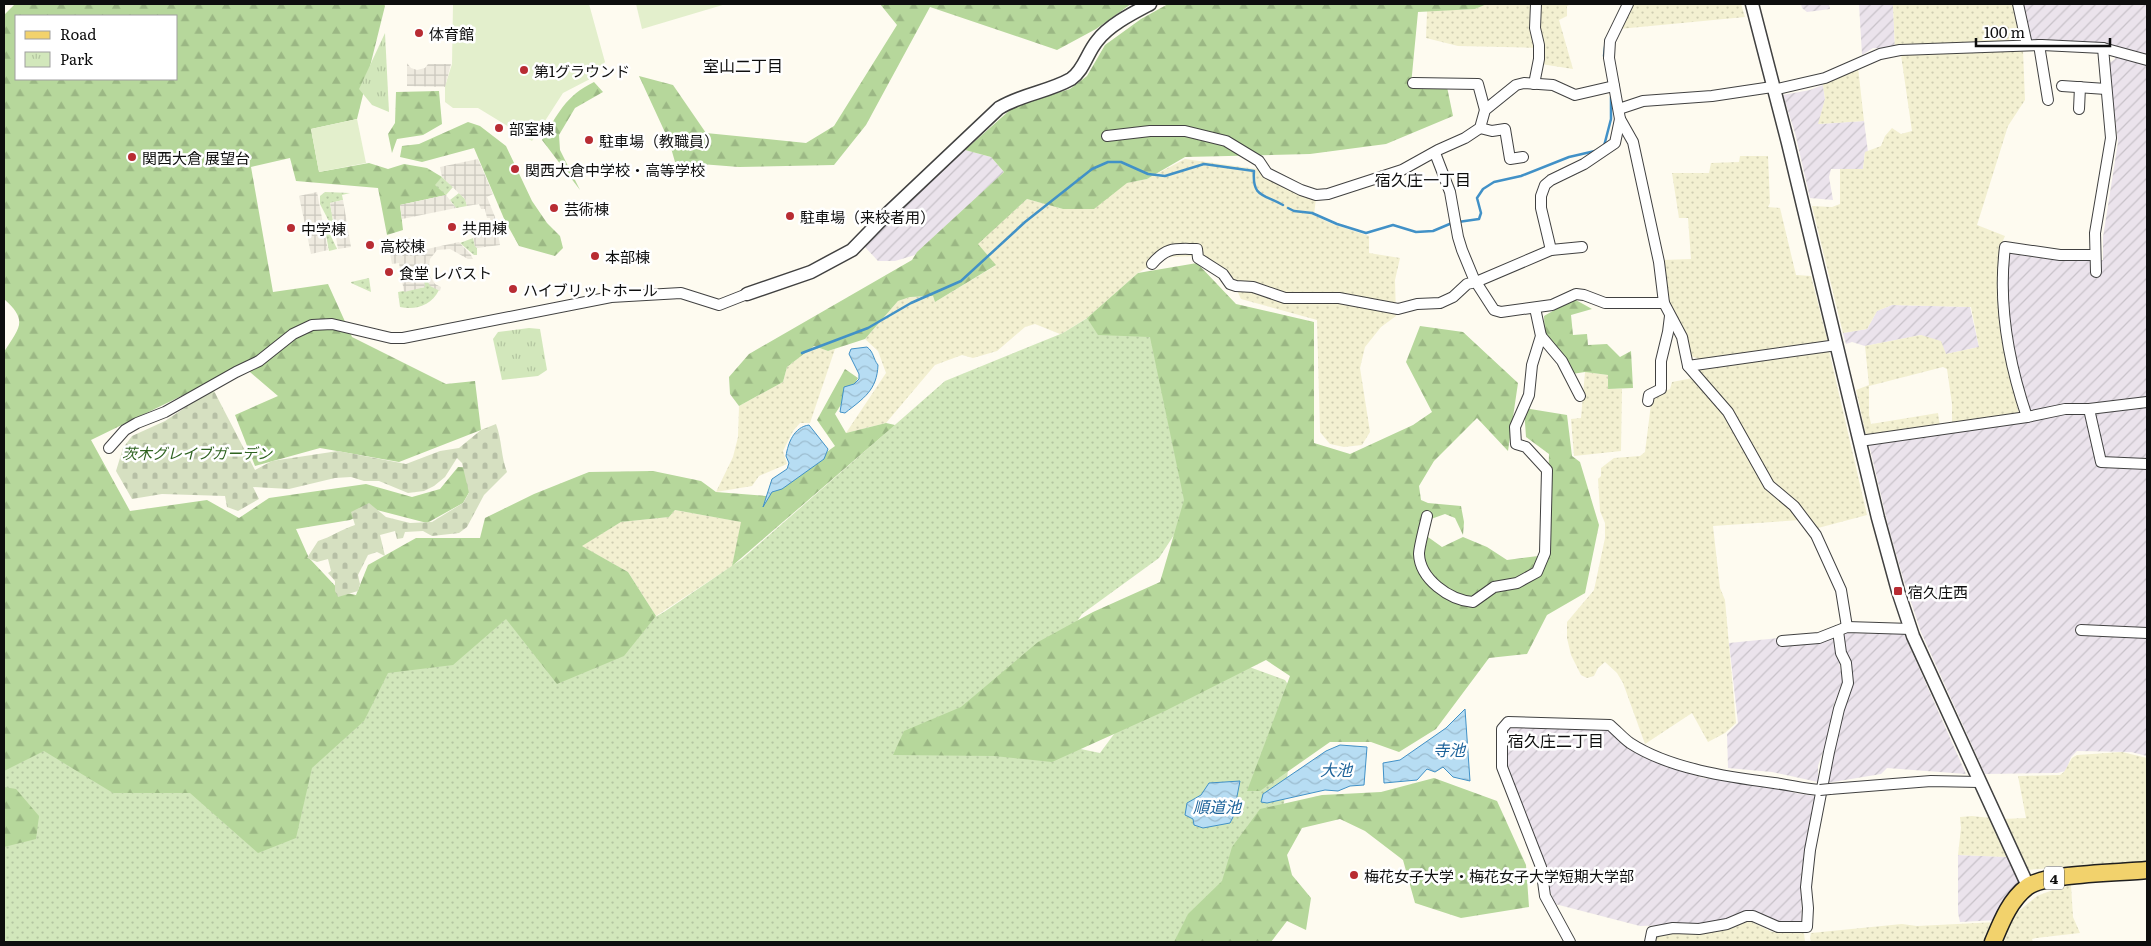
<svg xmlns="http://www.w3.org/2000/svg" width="2151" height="946" font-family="Literata,'Noto Sans JP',serif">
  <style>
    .industrial { fill: url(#industrial-furrows) }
    .farmland { fill: url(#farmland-dots) }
    .grass { fill: url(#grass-dots) }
    .forest { fill: url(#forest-firs); fill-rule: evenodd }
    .cemetery { fill: url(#cemetery-stones) }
    .park { fill: url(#park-tufts) }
    .pitch { fill: #e3efcc }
    .plaza { fill: url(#plaza-grid) }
    .water { fill: url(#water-waves); stroke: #4191c7 }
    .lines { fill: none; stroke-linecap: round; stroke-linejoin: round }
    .stream { stroke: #4191c7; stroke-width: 2.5 }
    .minor-casing { stroke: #414141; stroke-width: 12 }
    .tertiary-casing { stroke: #414141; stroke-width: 15 }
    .primary-casing { stroke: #1f1f1f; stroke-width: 19 }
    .minor { stroke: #fff; stroke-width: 10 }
    .tertiary { stroke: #fff; stroke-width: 12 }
    .primary { stroke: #f2d26c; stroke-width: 16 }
    .minor-bridge-casing { stroke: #414141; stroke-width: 12; stroke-linecap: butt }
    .minor-bridge { stroke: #fff; stroke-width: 10 }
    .poi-dot { fill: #b82c33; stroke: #fff; stroke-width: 2 }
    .labels { text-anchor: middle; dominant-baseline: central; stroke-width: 5; stroke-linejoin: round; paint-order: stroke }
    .shield { fill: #fff; stroke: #565656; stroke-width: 1 }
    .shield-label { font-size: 14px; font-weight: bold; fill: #0e0e0e }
    .poi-label { font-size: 15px; fill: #0e0e0e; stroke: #fff; text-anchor: start }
    .park-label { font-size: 15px; font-style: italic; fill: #2f6321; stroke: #fff }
    .neighbourhood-label { font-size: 16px; fill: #0e0e0e; stroke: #fff }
    .water-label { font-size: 16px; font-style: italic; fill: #1d639a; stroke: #fff }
  </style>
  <defs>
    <pattern id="industrial-furrows" width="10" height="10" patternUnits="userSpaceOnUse" patternTransform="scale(1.25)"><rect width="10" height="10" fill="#ebe3ec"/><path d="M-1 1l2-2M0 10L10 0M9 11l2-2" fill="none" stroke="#c8c2c9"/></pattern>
    <pattern id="farmland-dots" width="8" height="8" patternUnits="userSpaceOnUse" patternTransform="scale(1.25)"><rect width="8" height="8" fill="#f3f0d1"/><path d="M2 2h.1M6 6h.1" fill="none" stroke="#cfcdb2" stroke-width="1.8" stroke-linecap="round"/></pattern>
    <pattern id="grass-dots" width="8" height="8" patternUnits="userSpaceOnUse" patternTransform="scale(1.25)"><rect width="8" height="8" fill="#d2e7bb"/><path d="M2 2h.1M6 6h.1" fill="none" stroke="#b3c5a0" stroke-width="1.8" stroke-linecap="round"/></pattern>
    <pattern id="forest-firs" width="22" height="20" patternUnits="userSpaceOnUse" patternTransform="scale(1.25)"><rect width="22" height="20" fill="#b6d79b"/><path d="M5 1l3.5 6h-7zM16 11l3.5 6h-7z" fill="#9bb784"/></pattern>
    <pattern id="cemetery-stones" width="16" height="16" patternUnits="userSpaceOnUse" patternTransform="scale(1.25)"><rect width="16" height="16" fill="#d6e0c1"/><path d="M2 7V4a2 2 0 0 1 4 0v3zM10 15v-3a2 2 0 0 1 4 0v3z" fill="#b6bfa5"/></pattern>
    <pattern id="park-tufts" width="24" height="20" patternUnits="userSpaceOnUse" patternTransform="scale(1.25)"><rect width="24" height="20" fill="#d2e7bb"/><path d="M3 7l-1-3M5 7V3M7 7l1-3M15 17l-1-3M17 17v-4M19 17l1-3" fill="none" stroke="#b3c5a0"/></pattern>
    <pattern id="plaza-grid" width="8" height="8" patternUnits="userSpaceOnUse" patternTransform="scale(1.25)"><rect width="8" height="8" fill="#eeeadf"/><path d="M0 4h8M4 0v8" fill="none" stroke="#cbc8be"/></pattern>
    <pattern id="water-waves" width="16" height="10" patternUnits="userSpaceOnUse" patternTransform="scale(1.25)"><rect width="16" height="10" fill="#b7ddf3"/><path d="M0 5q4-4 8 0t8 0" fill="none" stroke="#9cbccf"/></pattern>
  </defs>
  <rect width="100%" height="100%" fill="#fefbf0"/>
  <g class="industrial">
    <path d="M1801,4H1829L1830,9L1807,12L1802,8Z"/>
    <path d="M1859,4H1893L1895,49L1873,48L1862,55Z"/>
    <path d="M2021,4H2147V756L2131,752L2077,751L2071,757L2066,771L2057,773L1985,774L1921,632L1903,578L1888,525L1869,444L2028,421L2012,342L2007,304L2008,256L2011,253L2055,260H2103V237L2118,142L2108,64L2115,59V46L2031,41Z"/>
    <path d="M1823,85L1825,99L1819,124L1864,121L1868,152H1865L1863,169H1831L1829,177L1833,200L1810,198L1795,133L1783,95L1810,90Z"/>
    <path d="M965,150L991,157L1004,172L915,255L895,261H878L865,247L875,234Z"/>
    <path d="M1892,305L1970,307L1979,347L1946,354L1921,335L1865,346L1852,342L1846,344L1843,333L1867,329L1877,311Z"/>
    <path d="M1846,633L1904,634L1966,774L1887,768L1881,774L1827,783L1829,761L1849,692L1843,636Z"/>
    <path d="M1779,638L1816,643L1834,639L1843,681L1834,704L1830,731L1818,766V782L1772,772L1728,768L1727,734L1738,723L1729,643Z"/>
    <path d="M1515,726L1601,727L1612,730L1628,748L1634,752L1703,778L1754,783L1787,790L1795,793L1816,796L1808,831L1801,877L1802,924H1778L1769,920L1726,921L1699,924L1640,926L1555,904L1550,891L1544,863L1509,770L1505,750V736L1509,729Z"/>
    <path d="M1958,855L2009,857L2020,882V888L1998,920L1960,922L1958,913Z"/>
  </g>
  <g class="farmland">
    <path d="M1487,4H1571L1567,6V16L1559,20L1573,69L1541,64L1542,48L1458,46L1426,38L1427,11L1475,9Z"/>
    <path d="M1632,4H1741L1745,17L1619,29Z"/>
    <path d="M1893,4H2014L2022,44L1895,49Z"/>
    <path d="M2023,50L2025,100L2008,126L1977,225L2005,236L2001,245L1999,318L2019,414L1952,424V404L1947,369L1943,367L1869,386V415L1871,424L1938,413L1940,426L1866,435L1856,390L1869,385L1865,346L1921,335L1941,341L1946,354L1979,347L1971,307L1892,305L1877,311L1867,329L1843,333L1812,206L1832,207L1840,204V169H1863L1865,152L1881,146L1885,136L1892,128L1901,134L1912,131L1901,55Z"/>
    <path d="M1858,67L1864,121L1818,124L1825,99L1823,85L1828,80Z"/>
    <path d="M1740,156H1768L1770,203L1768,207L1780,208L1796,275L1811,276L1827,339L1825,342L1699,359L1691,356L1681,324L1674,315L1665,290L1663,260L1691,259L1688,218H1679L1672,173H1709L1711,163L1739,162Z"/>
    <path d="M1185,159L1257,169L1267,174L1316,198L1314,215L1330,223L1369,236V253L1400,258L1395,280L1396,316L1381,327L1365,347L1360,368L1370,432L1362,445L1344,447L1330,444L1320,432L1317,320L1241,299L1233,282L1196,256L1165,257L1138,273L1087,318L1063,333L1060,334L1035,324L1025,327L997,351L973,358L962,355L935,365L886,423L846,433L886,373L878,351L865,339L898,301L910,297L933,296L935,302L995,266L977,244L1027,199L1063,209L1127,183L1147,179Z"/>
    <path d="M814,346L828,351L835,349L810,423H800L793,431L783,451L787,464L759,476L752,486L716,492L733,457L738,437L739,406L783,382L787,367Z"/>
    <path d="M1829,351L1867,515L1818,528L1799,507L1768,480L1693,369Z"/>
    <path d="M1585,372L1608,375V389H1622L1621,451L1574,456L1571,419L1581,418Z"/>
    <path d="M1693,378L1728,418L1757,474L1801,520L1713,526L1720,588L1725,600L1736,723L1725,733L1708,742L1692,713L1645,744L1623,683L1617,673L1605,662L1598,668L1594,676L1587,678L1581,675L1571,655L1567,638V622L1594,590L1605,538V523L1600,511L1598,479L1601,476V468L1614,458L1640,456L1645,452L1652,396L1670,389L1672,382Z"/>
    <path d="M675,510L742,522L732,566L656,616L628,572L581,546L621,522L669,517Z"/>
    <path d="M2122,752L2147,758V862L2026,870L2003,819L2026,818L2018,776L2060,775L2064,772L2072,758L2077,755Z"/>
    <path d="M1972,816L1991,818L2009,857L1958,855L1961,828L1960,817Z"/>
    <path d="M2071,885L2073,917L2080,933L2036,938L2032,939L2033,942H1997L2008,920L2037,896L2058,888Z"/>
    <path d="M1747,921L1752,922L1772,932L1804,933L1805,942H1654V937L1659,934L1723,930Z"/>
    <path d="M1998,922L1989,942H1811L1810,938L1811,933L1902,924L1917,926Z"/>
  </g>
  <g class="grass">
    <path d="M442,177L453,187L446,195L434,185Z"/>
    <path d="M325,192L350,193L342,195L343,200L330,203L335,233L320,204V196Z"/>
    <path d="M459,193L465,199L467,206L456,208L450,200Z"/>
    <path d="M323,219L337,249L329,251Z"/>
    <path d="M473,238L475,246L477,248V255H474L460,243Z"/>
    <path d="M1162,272L1189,512L1159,558L1082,614L1054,656L1042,741L1100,753L1137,703L1241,664L1285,680L1297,698L1281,827L1188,942H4V752L371,655L508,592L568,666L664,612L742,559L945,381L1063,333Z"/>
    <path d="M423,276H425L428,282L439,290C431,306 416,310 400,307L398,292L425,287Z"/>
    <path d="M369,278L371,292L351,283V282Z"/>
  </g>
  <g class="forest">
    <path d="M15,4H384L385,6L357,119L311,129L319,172L369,163L388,169L404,164L427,168L442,177L435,185L446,195L400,205L403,230L387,235L378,188L296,181L290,158L251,167L273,292L328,284L352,337L446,384L475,381L481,430L399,462L320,448L255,466L235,415L278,396L243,366L91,440L130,511L207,500L239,518L269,498L366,484L412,497L440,489L458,467L483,468L463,503L427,523L373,509L350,520L296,529L309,558L341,592L356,595L368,565L416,538H480L485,518L534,494L589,472L653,471L701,481L716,492L766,496L835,446L817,420L845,369L858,378L835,414L846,433L886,423L895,425L732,566L741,522L675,510L669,517L621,522L582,546L628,572L656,616L624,656L557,684L506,619L453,665L388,673L364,721L312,768L296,838L258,853L190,793H113L44,751L4,771V352C19,328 29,321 4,299V15ZM16,16H176V79H16Z"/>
    <path d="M880,4H1131L1096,29L1057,50L930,7L866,125L834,165L739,167L675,162L669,141L639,76L673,85L706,133L806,143L834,126L897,25Z"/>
    <path d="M1168,4H1487L1475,9L1418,12L1411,85L1447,87L1453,116L1386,144L1310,154L1185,157L1147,179L1127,183L1094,209H1063L1027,199L978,244L996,265L935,302L933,296L910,297L898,301L865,339L828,351L814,346L787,367L783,382L739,406L730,394L729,377L749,354L912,260L917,252L1004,172L991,157L965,150L1010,110L1025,103L1070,89L1087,76L1105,45L1141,19Z"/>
    <path d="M594,82L603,92L575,108L559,135L560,150L580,190L542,140C558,114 565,96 594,82Z"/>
    <path d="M439,91L442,124L423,135L397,139L392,153L388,134L395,123L396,92Z"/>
    <path d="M468,122L480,126L506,146L532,201L547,223L560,236L563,248L555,256L519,246L505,221L474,148L422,162L400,157L402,146L419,144Z"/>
    <path d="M1197,263L1236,304L1314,322V443L1350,454L1413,425L1432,412L1406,362L1420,326L1463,332L1518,383L1508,451L1477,418L1434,461L1419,486L1421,500L1428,503L1461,506L1464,522L1463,535L1455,518L1445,514L1431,519L1428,537L1442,547L1463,537L1487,547L1507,560L1546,555L1549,454L1526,437L1524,408L1567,415L1572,456L1580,462L1599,525L1585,593L1547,615L1527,654L1489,658L1436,729L1399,752L1371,742H1330L1260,791H1247L1290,676L1266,660L1165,711L1052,762L994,756L893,755L904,731L961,707L1038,642L1093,612L1160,582L1184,500L1150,337L1098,335L1087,318L1138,273Z"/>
    <path d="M1574,299L1592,309L1571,315L1573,335L1587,334L1588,345L1607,344L1620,357L1631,351L1633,388L1608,389V375L1585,372L1572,374L1545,339L1544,316Z"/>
    <path d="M1434,778L1497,801L1526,865L1529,907L1461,918L1415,903L1403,860L1365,831L1340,819L1302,828L1287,855L1292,875L1311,898L1306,930L1287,921L1271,942H1174L1188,914L1222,881L1232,847L1260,809L1322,795L1381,792Z"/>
    <path d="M4,787L16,789L39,816L36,839L4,847Z"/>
  </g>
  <path class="cemetery" d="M213,389L255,470L272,461L338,451L406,464L440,451L459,448L481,430L496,424C502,440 501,457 507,472L484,495L467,527L459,533L432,536L423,531L405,532L403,538L397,539L395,531L380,535L385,556L377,552L368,555L358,575L360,584L358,591L338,597L335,591V581L328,573L331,571L328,559L317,562L307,558L318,541C331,537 342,529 355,525L351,512L369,503L386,517L410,523L432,522L463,503L469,493L462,463L457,458L445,477L434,486L424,491L408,493L379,481H364L351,477L335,478L289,489L253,487L259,499L238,511L227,507L225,496L162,494L132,499L116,471L123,448L132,436L165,421Z"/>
  <g class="park">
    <path d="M385,33L389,112L372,105L359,89Z"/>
    <path d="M529,328L540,329L547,370L538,376L502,380L493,339L498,332Z"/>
  </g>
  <g class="pitch">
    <path d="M453,4H589L605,62L590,79L563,93L532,141L478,108H453L445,102V86L452,64Z"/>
    <path d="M636,4H726L642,29Z"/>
    <path d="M357,119L366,163L319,172L311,129Z"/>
  </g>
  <g class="plaza">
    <path d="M407,63L411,68L417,70L425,68L428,64H451L445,87L407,86Z"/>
    <path d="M478,159L493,194L487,197L495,217L500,245L477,248L475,246L473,236L485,229V225L491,223L490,218H487L485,209H481L479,204L467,206L465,199L442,177L440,167Z"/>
    <path d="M317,192L328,250L311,254L299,196Z"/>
    <path d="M446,195L456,208L402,219L400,205Z"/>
    <path d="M343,200L351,247L338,249L330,203Z"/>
    <path d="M414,237L418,251L459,242L471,255L473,259H468L450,249L437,250L430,259L428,273L435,284L441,287L440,291L430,286L425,276H423L425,287L404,292L399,263L392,264L388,243Z"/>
  </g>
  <g class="water">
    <path d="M867,347C874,352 873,359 878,365C877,390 864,398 845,413L840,412L844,387L854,384L859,379V374L849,354L851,349Z"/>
    <path d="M809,425L828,449L824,459L782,489L772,492L763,507L772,479L787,469L789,463L786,456C788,443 794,427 809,425Z"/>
    <path d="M1465,709L1470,781L1453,777L1443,767L1435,772L1427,769L1417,780L1384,783L1383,763L1400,760L1446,728Z"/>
    <path d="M1340,745L1367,747L1364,785L1350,786L1338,791L1325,790L1267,803L1261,802L1263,794L1326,751Z"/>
    <path d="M1240,781L1233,817L1230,823L1203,828L1194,825L1193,819L1185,815L1187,803L1201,795L1209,783Z"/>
  </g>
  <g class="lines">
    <g class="stream">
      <path d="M1604,56L1606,39"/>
      <path d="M1604,146L1611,119V97"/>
      <path d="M1288,208L1294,211L1312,213L1337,224L1366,233L1393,225L1416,232L1433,231L1452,223"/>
      <path d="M1458,222L1479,219L1481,213L1477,198L1483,189L1494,182L1521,176L1569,157L1595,151"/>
      <path d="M802,353L868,328L911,303L961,281L1025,222L1092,169L1108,162H1121L1148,174L1165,176L1204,164L1254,171C1252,197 1263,194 1283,205"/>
    </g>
    <g class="minor-casing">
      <g id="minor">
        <path d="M1628,4L1610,41L1609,58L1620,119L1633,142L1659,262L1664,303L1682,337L1688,366L1728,412L1769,485L1794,506L1816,535L1841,590L1847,627"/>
        <path d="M2018,4L2027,45"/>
        <path d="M2039,45L2048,100"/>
        <path d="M1413,83L1478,84L1485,110"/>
        <path d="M1534,84L1539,59V45L1535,28L1536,4"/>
        <path d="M2062,86L2106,89"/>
        <path d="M1773,90L1825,78L1880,54L1900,50L2042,45L2103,48L2147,60"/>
        <path d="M1619,109L1643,101L1712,96L1772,87"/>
        <path d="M2079,109L2080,87"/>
        <path d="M1480,128L1492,131L1505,129L1510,159L1523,157"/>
        <path d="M1107,136L1150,131H1185L1226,141L1259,161L1267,173L1301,190L1316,195L1328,194L1402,170L1438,150L1465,138L1480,128L1485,110L1516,85L1524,83L1553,85L1575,95L1614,86"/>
        <path d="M1435,153L1450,192L1458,237L1462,250L1474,279L1494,310L1501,312L1552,305L1576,294L1584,295L1605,303H1664"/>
        <path d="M1551,250L1541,208V196L1545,185L1551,180L1584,164L1615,143L1620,119"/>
        <path d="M1152,264C1167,246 1176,249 1197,249L1198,258L1223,274L1230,284L1236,286L1253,287L1285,298H1339L1398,309L1417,304L1440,303L1453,297L1467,284L1476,282L1551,250L1582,247"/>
        <path d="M2096,272L2095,233L2111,138L2103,48"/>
        <path d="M1541,336L1562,361L1580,396"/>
        <path d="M1688,366L1837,345"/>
        <path d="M1648,401L1649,395L1661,389V361L1668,332L1670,316"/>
        <path d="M2089,409L2101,462L2147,464"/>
        <path d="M2027,417C2009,364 1998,303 2005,247L2060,255H2095"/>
        <path d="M1860,441L2027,417L2065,409H2089L2147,402"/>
        <path d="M109,448L125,430L137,423L165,412L236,372L259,361L293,334L312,325L332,324L391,338H403L611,297L681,293L719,305L747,294"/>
        <path d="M1427,516C1425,525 1419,547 1419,554C1420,579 1449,600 1473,602L1494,587L1517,583L1537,572L1545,553L1547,470L1526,447L1516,444L1515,427L1529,395L1532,365L1541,336L1535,308"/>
        <path d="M2081,630L2147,633"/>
        <path d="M1782,641L1819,638L1847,627L1911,629"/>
        <path d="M1830,789L1931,781L1979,782"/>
        <path d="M1570,942L1545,896L1541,867L1502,767V729L1508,722L1610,725C1617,731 1623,738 1630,743C1670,769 1728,777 1774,783C1790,785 1804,789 1820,790"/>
        <path d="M1650,942L1652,932L1673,928L1699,929L1727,924L1746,916H1753L1778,927H1807L1808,908L1806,887L1810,850L1829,752L1839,709L1848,683L1846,663L1841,653L1838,631"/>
      </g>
    </g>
    <g class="tertiary-casing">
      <g id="tertiary">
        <path d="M1752,4L1788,143L1878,518L1898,591L1913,636L2028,886"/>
        <path d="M747,294L811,272L852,250L889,212L999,108C1022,94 1048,92 1071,79C1084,70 1087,53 1097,41C1109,25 1133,13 1150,4"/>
      </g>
    </g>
    <g class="primary-casing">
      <path id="primary" d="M1993,942C2001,923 2009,901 2027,887C2045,873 2121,873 2147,870"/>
    </g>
    <use href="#minor" class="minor"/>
    <use href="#tertiary" class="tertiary"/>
    <use href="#primary" class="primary"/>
    <g class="minor-bridge-casing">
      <path id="minor-bridge" d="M1820,790L1830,789"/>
    </g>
    <use href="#minor-bridge" class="minor-bridge"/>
  </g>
  <g class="poi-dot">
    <circle cx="419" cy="33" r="5"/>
    <circle cx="524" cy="70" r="5"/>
    <circle cx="499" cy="128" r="5"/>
    <circle cx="589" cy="140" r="5"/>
    <circle cx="132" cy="157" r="5"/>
    <circle cx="515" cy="169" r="5"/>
    <circle cx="554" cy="208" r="5"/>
    <circle cx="790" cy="216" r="5"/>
    <circle cx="452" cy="227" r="5"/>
    <circle cx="291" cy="228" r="5"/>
    <circle cx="370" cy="245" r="5"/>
    <circle cx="595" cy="256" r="5"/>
    <circle cx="389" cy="272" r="5"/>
    <circle cx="513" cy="289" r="5"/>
    <rect x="1893" y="586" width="10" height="10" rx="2.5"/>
    <circle cx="1354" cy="875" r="5"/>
  </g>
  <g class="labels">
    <rect class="shield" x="2044" y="866.5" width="20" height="23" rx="4"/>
    <g class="shield-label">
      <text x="2054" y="878">4</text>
    </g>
    <g class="poi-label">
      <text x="429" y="33">体育館</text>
      <text x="534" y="70">第1グラウンド</text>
      <text x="509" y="128">部室棟</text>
      <text x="599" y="140">駐車場（教職員）</text>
      <text x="142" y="157">関西大倉 展望台</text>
      <text x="525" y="169">関西大倉中学校・高等学校</text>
      <text x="564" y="208">芸術棟</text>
      <text x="800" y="216">駐車場（来校者用）</text>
      <text x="462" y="227">共用棟</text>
      <text x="301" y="228">中学棟</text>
      <text x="380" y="245">高校棟</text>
      <text x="605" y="256">本部棟</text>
      <text x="399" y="272">食堂 レパスト</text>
      <text x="523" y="289">ハイブリットホール</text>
      <text x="1908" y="591">宿久庄西</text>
      <text x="1364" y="875">梅花女子大学・梅花女子大学短期大学部</text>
    </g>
    <g class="park-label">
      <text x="197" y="452">茨木グレイブガーデン</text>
    </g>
    <g class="neighbourhood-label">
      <text x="743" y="65">室山二丁目</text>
      <text x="1423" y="179">宿久庄一丁目</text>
      <text x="1556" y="740">宿久庄二丁目</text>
    </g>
    <g class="water-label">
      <text x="1449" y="749">寺池</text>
      <text x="1336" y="769">大池</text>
      <text x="1217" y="806">順道池</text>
    </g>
  </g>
  <rect width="2151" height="946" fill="none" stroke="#0e0e0e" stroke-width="10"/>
  <rect x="15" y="15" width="162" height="65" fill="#ffffff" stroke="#9f9f9f"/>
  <rect x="25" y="31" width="25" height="8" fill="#f2d26c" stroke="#9f9f9f"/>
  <text x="60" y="40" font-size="15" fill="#0e0e0e">Road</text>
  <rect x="25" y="52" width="25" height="15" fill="url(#park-tufts)" stroke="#9f9f9f"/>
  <text x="60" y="65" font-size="15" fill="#0e0e0e">Park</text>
  <path d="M1976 38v8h134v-8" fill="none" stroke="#0e0e0e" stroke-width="2.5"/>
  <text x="1984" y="38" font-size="15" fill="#0e0e0e" stroke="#ffffff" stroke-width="4" paint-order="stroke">100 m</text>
</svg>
